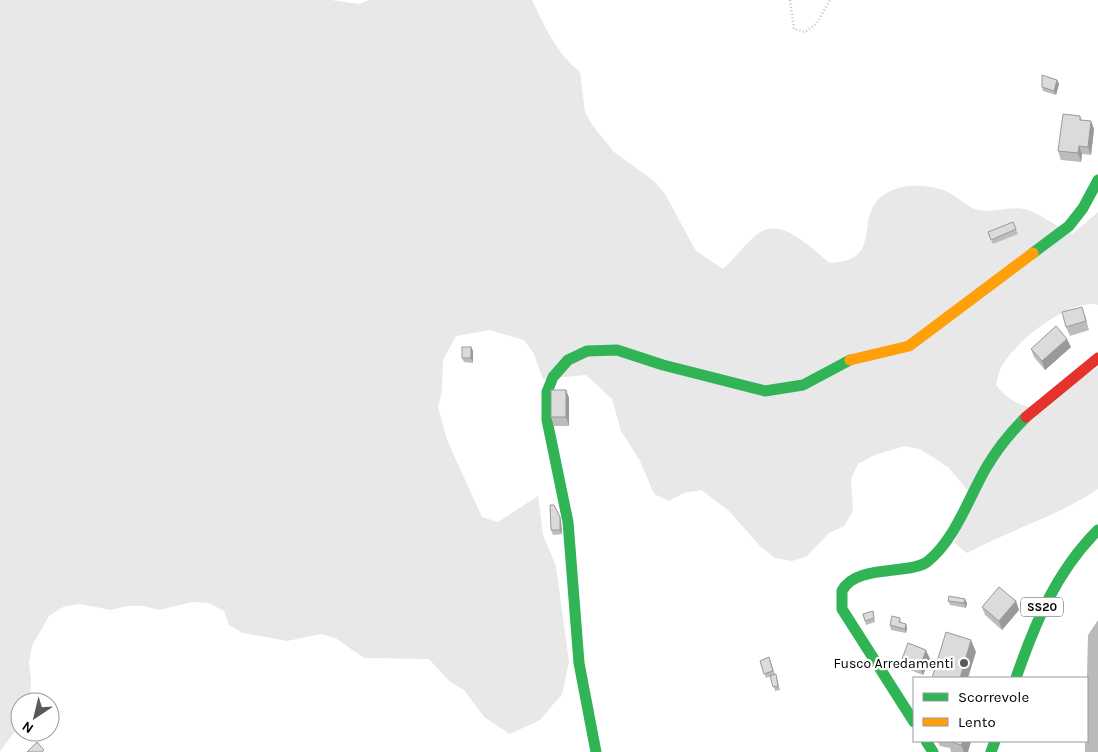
<svg xmlns="http://www.w3.org/2000/svg" width="1098" height="752" font-family="Karla,sans-serif">
  <style>
    .green { fill: #e8e8e8 }
    .water { fill: #bababa }
    .lines { fill: none; stroke-linecap: round; stroke-linejoin: round }
    .path { stroke: #c2c2c2; stroke-width: 2.5; stroke-dasharray: 1 2.5; stroke-linecap: butt }
    .fast { stroke: #30b455; stroke-width: 11 }
    .slow { stroke: #ff9f0a; stroke-width: 11 }
    .jam { stroke: #e5322d; stroke-width: 11 }
    .wall { fill: #bcbcbc }
    .shaded-wall { fill: #999 }
    .building { fill: #dbdbdb; stroke: #999 }
    .poi-dot { fill: #595959; stroke: #fff; stroke-width: 2 }
    .labels { text-anchor: middle; dominant-baseline: central; stroke-width: 4.5; stroke-linejoin: round; paint-order: stroke }
    .shield { fill: #fff; stroke: #4c4c4c; stroke-width: 1 }
    .shield-label { font-size: 12px; font-weight: bold; fill: #000 }
    .poi-label { font-size: 14px; fill: #000; stroke: #fff; text-anchor: end }
  </style>
  <rect width="100%" height="100%" fill="#fff"/>
  <path class="green" d="M0,0H331L359,4L369,0H532C545,27 556,53 580,72L585,112L593,126L614,152L654,181L665,194L696,251L723,269C735,258 744,245 756,235C781,214 811,249 830,263C887,260 851,216 885,194C902,183 930,184 948,192C958,197 968,208 978,210C993,213 1009,206 1024,209C1041,213 1056,227 1072,234L1098,212V305C1070,297 1010,345 1000,370C998,375 997,381 996,385C1008,400 1018,405 1037,409L1098,367V489C1054,518 1012,529 967,553L954,543L975,499L948,467L920,449L904,446L872,456L858,464L851,479L853,511L844,526L829,533L807,556L792,561L775,558L761,547L728,510L701,490L684,493L669,501L654,494L640,461L621,431L612,399L586,375L543,379L534,354L524,340L490,330L456,336L443,360L442,391L438,407L447,440L482,517L498,522L538,496L543,535L556,566L569,662L562,694L540,720L510,734L484,717L464,690L450,682L429,659L364,658L337,639L321,634L287,641L243,633L229,625L224,611L209,603L192,602L159,610L144,606H127L111,610L80,604L63,607L49,616L32,646L29,663L31,680L30,702H20V725L0,751Z"/>
  <path class="water" d="M1098,620V752H1085L1088,635Z"/>
  <g class="lines">
    <path class="path" d="M790,0L794,29L805,32L817,23L830,0"/>
    <g class="fast">
      <path d="M1033,253L1069,226L1083,208L1098,180"/>
      <path d="M1016,678C1035,623 1056,572 1098,530"/>
      <path d="M914,722L842,609V591C855,564 909,575 927,562C955,540 968,499 986,468C997,449 1010,433 1026,417"/>
      <path d="M926,741L933,752"/>
      <path d="M596,752L579,663L568,522L547,420V392L553,377L568,360L587,351L617,350L663,365L765,391L803,385L850,360"/>
      <path d="M991,752L995,741"/>
    </g>
    <path class="slow" d="M850,360L909,346L1033,253"/>
    <path class="jam" d="M1026,417L1098,358"/>
  </g>
  <g class="wall">
    <path d="M1057,80L1059,84L1056,95L1043,91L1042,87Z"/>
    <path d="M1080,116L1082,120L1091,121L1094,129L1091,155L1082,154L1081,162L1061,160L1058,151Z"/>
    <path d="M1013,222L1018,234L993,244L988,232Z"/>
    <path d="M1085,315L1089,330L1070,336L1066,327Z"/>
    <path d="M471,347L473,351V363L464,362L462,358Z"/>
    <path d="M1071,347L1045,370L1034,357L1031,349Z"/>
    <path d="M566,390L569,398V426H554L551,417Z"/>
    <path d="M560,517L561,521L562,534L553,535L551,530Z"/>
    <path d="M965,599L967,603L966,608L950,605L948,601Z"/>
    <path d="M1016,601L1019,610L1002,630L985,615L982,607Z"/>
    <path d="M873,611L875,622L866,625L863,614Z"/>
    <path d="M900,618L901,623L906,624L907,628L906,633L891,630L890,625Z"/>
    <path d="M769,657L775,674L777,679L780,690L775,691L771,676L766,678L760,661Z"/>
    <path d="M902,659H930L923,675L905,668Z"/>
    <path d="M937,741H971L968,752H951L950,748L940,746Z"/>
  </g>
  <g class="shaded-wall">
    <path d="M1057,80L1059,84L1056,95L1054,91Z"/>
    <path d="M1091,121L1094,129L1091,155L1088,147Z"/>
    <path d="M1079,146L1082,154L1081,162L1078,153Z"/>
    <path d="M1067,339L1071,347L1045,370L1042,361Z"/>
    <path d="M471,347L473,351V363L471,358Z"/>
    <path d="M566,390L569,398V426L566,417Z"/>
    <path d="M560,517L561,521L562,534L560,530Z"/>
    <path d="M965,599L967,603L966,608L964,603Z"/>
    <path d="M1016,601L1019,610L1002,630L999,621Z"/>
    <path d="M906,624L907,628L906,633L905,629Z"/>
    <path d="M971,640L976,652L968,678H960Z"/>
    <path d="M926,650L930,659L923,675L920,667Z"/>
    <path d="M963,741H971L968,752H964L961,745Z"/>
  </g>
  <g class="building">
    <path d="M1042,75L1057,80L1054,91L1042,87Z"/>
    <path d="M1063,114L1080,116V120L1091,121L1088,147L1079,146L1078,153L1058,151Z"/>
    <path d="M1013,222L1016,229L991,240L988,232Z"/>
    <path d="M1082,307L1086,321L1066,327L1062,312Z"/>
    <path d="M1056,326L1067,339L1042,361L1031,349Z"/>
    <rect x="462" y="347" width="9" height="11"/>
    <rect x="551" y="390" width="15" height="27"/>
    <path d="M550,505H554L560,517V530H551Z"/>
    <path d="M999,587L1016,601L999,621L982,607Z"/>
    <path d="M949,596L965,599L964,603L948,601Z"/>
    <path d="M873,611L874,618L865,621L863,614Z"/>
    <path d="M892,616L900,618L899,622L906,624L905,629L890,625Z"/>
    <path d="M946,632L971,640L960,678H932Z"/>
    <path d="M908,643L926,650L920,667L902,659Z"/>
    <path d="M769,657L773,671L764,674L760,661Z"/>
    <path d="M776,674L778,686L773,687L770,676Z"/>
    <path d="M948,741H963L961,745Z"/>
    <path d="M37,742L44,750L42,752H27Z"/>
  </g>
  <circle class="poi-dot" cx="964" cy="663" r="5"/>
  <g class="labels">
    <rect class="shield" x="1021" y="597.5" width="42" height="19" rx="4"/>
    <g class="shield-label">
      <text x="1042" y="607">SS20</text>
    </g>
    <g class="poi-label">
      <text x="954" y="663">Fusco Arredamenti</text>
    </g>
  </g>
  <rect x="913" y="677" width="175" height="65" fill="#ffffff" stroke="#999999"/>
  <rect x="923" y="693" width="25" height="8" fill="#30b455" stroke="#999999"/>
  <text x="958" y="702" font-size="15" fill="#000000">Scorrevole</text>
  <rect x="923" y="718" width="25" height="8" fill="#ff9f0a" stroke="#999999"/>
  <text x="958" y="727" font-size="15" fill="#000000">Lento</text>
  <g transform="translate(35 717) rotate(215)"><circle r="24" fill="#ffffff" stroke="#999999"/>
  <path d="M0-4L9 19L0 12L-9 19Z" fill="#595959"/>
  <text y="-8" font-size="14" font-weight="bold" text-anchor="middle" fill="#000000">N</text>
  </g>
</svg>
